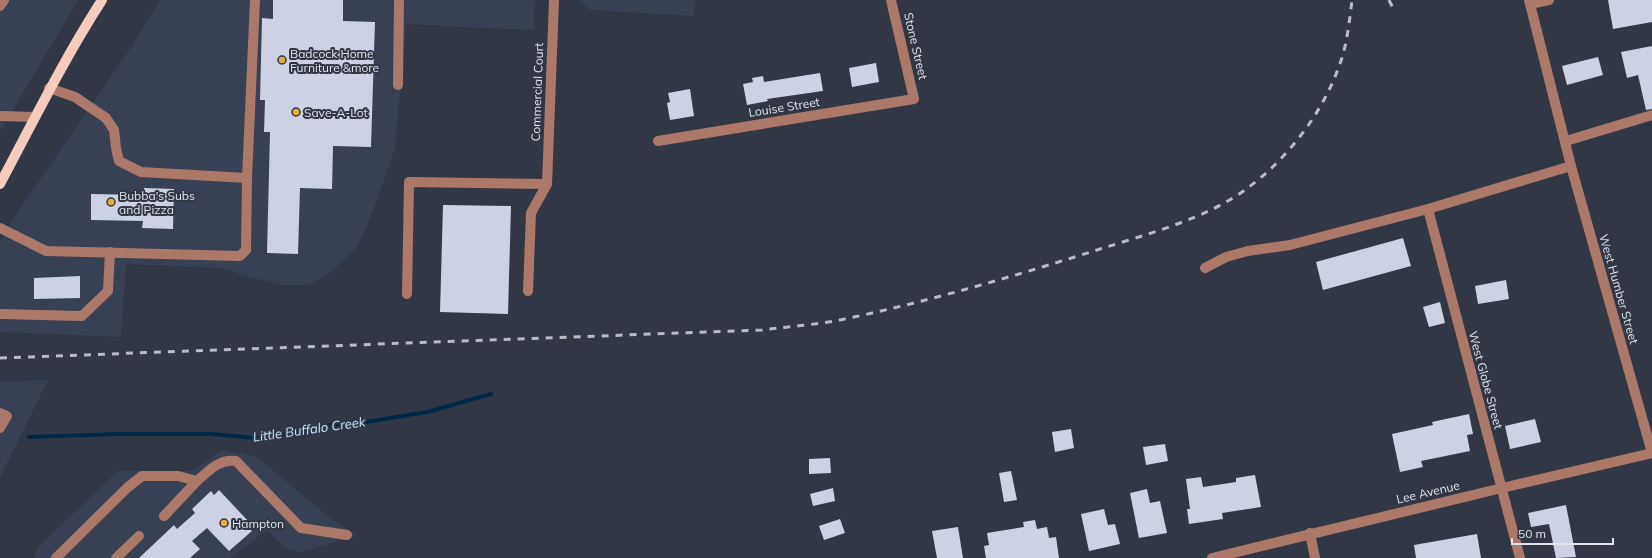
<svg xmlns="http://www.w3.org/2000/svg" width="1652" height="558" font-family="Mulish,sans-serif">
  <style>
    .built { fill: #384053 }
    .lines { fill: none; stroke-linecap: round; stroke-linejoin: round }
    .stream { stroke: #002948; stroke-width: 4 }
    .building { fill: #ccd2e3 }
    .minor { stroke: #ab7869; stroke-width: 10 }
    .major { stroke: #f5cbbe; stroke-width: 10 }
    .rail { stroke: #b7bcc5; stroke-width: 3; stroke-dasharray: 7 7; stroke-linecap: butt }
    .poi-dot { fill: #e6ad36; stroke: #313744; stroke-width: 1.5 }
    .labels { text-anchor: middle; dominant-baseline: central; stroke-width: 4; stroke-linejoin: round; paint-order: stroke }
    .street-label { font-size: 12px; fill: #dfe3eb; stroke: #313744 }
    .poi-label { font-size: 12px; fill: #dfe3eb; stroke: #313744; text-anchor: start }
    .water-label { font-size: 13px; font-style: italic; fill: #c5e3fe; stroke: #313744 }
  </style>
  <rect width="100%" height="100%" fill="#313744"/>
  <g class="built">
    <path d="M0,0H78L0,132Z"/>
    <path d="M160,0H535L534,30L406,24L395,149L368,224L356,248L331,272L309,285H282L246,276L221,268L126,264L121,337L0,332V242L13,219L130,49Z"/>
    <path d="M580,0H695L694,16L590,10Z"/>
    <path d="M48,380L0,478V382Z"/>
    <path d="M222,450L257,457L329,517L357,536L302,552L286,549L267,530L231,558H34L37,548L118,471H193Z"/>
  </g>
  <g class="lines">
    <path class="stream" d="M29,437L118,434H211L256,438L286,434L322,426L366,422L427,412L491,394"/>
  </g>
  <g class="building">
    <path d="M273,0H343V21L375,22L371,147L333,146L332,189L300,188L298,254L267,253L270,132H264L265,100H260L262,18L273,19Z"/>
    <path d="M1608,0H1652V22L1613,29Z"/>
    <path d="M1652,46V109L1646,110L1638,75L1627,78L1621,52Z"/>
    <path d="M1598,57L1603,75L1567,85L1562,66Z"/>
    <path d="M876,63L879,82L852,87L849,68Z"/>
    <path d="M820,73L823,91L767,99L768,101L747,105L743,84L753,82L752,78L763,76L764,82Z"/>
    <path d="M690,89L694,116L670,120L667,103L670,102L668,93Z"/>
    <path d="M144,188L174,189L173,229L142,228L143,221L91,220V194L143,195Z"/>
    <path d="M443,205L511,206L508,314L440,312Z"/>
    <path d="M1403,238L1411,266L1323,290L1316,262Z"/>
    <path d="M80,276V298L34,299V278Z"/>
    <path d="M1506,280L1509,299L1478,304L1475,286Z"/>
    <path d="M1440,302L1445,323L1429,327L1423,307Z"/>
    <path d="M1469,414L1473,434L1467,435L1470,451L1421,461L1423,467L1400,472L1392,434L1433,425L1432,422Z"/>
    <path d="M1535,419L1541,442L1510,449L1505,426Z"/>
    <path d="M1071,429L1074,448L1055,452L1052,432Z"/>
    <path d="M1165,444L1168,461L1146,465L1143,447Z"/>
    <path d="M830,458L831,473L809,474V459Z"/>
    <path d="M1011,471L1017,500L1004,502L999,473Z"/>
    <path d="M1255,475L1261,507L1222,513L1223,519L1189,524L1187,509H1190L1186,479L1201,477L1203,487L1236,482V478Z"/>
    <path d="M833,488L835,501L813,506L810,494Z"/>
    <path d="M1147,489L1150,503L1160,501L1167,533L1139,538L1130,493Z"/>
    <path d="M219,490L249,522L246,525L252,531L229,551L207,528L192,541L200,549L190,558H139L174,525L177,529L195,513L192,509L211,491L214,495Z"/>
    <path d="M1566,505L1576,557L1556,558L1549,524L1531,527L1528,513Z"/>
    <path d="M1104,509L1108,525L1115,524L1120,544L1089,551L1081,514Z"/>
    <path d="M840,519L845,533L824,540L819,526Z"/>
    <path d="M1035,520L1037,529L1047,527L1049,538L1056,537L1059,558H986L984,546L989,545L987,533L1024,527L1023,522Z"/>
    <path d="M958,527L963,558H937L932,531Z"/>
    <path d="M1477,534L1481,558H1416L1414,545Z"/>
  </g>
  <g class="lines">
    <g class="minor">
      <path d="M1529,0L1571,166L1652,453"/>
      <path d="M1530,4L1549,0"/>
      <path d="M0,6L4,0"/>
      <path d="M398,85L399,0"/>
      <path d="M49,88L75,97L106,118L114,130L116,148L119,161L141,172L247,178"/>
      <path d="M0,116L34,117"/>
      <path d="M658,141L914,99L891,0"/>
      <path d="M1566,141L1652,115"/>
      <path d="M1428,209L1520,558"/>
      <path d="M0,228L46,251L240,256L246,250L247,178L255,0"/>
      <path d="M1205,268L1226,257L1248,251L1290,245L1428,209L1571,166"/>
      <path d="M528,291L531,213L547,184L554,0"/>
      <path d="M407,294L409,182L547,184"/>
      <path d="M0,314L82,316L108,291L110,252"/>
      <path d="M0,413L7,416L0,428"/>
      <path d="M197,481C209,471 218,459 236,461L301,528L347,535"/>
      <path d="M1310,533L1315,558"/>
      <path d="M56,558L128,487L142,476H178L197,481L164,516"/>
      <path d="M116,558L139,536"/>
      <path d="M1212,558L1502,488L1652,453"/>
    </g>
    <path class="major" d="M0,184C33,122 64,59 102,0"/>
    <g class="rail">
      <path d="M1389,0L1393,8"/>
      <path d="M0,358L762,330C786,327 811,325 835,321C924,303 1011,277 1097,250C1147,234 1207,219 1249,187C1293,154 1329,104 1344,51C1348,34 1350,17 1352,0"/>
    </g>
  </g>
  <g class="poi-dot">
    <circle cx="282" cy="60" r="4"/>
    <circle cx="296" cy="112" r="4"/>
    <circle cx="111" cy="202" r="4"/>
    <circle cx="224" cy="523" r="4"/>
  </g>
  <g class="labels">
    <g class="street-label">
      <text transform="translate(916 46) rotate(77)">Stone Street</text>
      <text transform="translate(537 92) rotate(-88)">Commercial Court</text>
      <text transform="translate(784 107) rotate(-9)">Louise Street</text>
      <text transform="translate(1619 289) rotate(74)">West Humber Street</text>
      <text transform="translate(1486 380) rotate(75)">West Globe Street</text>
      <text transform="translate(1428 492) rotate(-13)">Lee Avenue</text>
    </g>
    <g class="poi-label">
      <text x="290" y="53">Badcock Home<tspan x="290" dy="14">Furniture &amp;more</tspan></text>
      <text x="304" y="112">Save-A-Lot</text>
      <text x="119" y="195">Bubba's Subs<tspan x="119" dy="14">and Pizza</tspan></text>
      <text x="232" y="523">Hampton</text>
    </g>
    <g class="water-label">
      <text transform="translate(309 429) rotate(-8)">Little Buffalo Creek</text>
    </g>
  </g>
  <path d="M1512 538v6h101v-6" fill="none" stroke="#dfe3eb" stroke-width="2"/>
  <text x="1518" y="538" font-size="12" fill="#dfe3eb" stroke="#313744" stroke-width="3" paint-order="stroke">50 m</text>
</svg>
